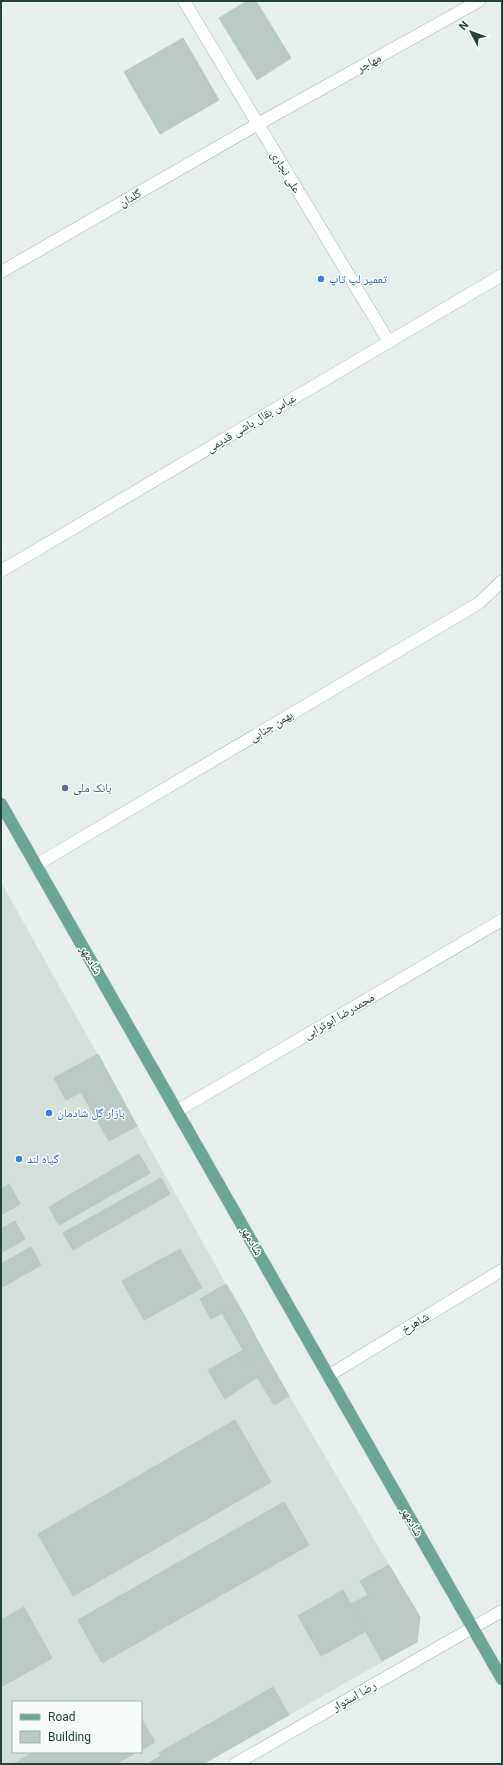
<svg xmlns="http://www.w3.org/2000/svg" width="503" height="1765" font-family="Roboto,'Noto Naskh Arabic',sans-serif">
  <style>
    .built { fill: #d4dfda; fill-rule: evenodd }
    .building { fill: #bbcac4; stroke: #b8c9c2 }
    .lines { fill: none; stroke-linecap: round; stroke-linejoin: round }
    .minor-casing { stroke: #a8b8b2; stroke-width: 13 }
    .major-casing { stroke: #c2cac8; stroke-width: 13 }
    .minor { stroke: #fff; stroke-width: 12 }
    .major { stroke: #6aa595; stroke-width: 12 }
    .shop-dot { fill: #3f7fe0; stroke: #f7fbf9; stroke-width: 1.5 }
    .service-dot { fill: #5c6f8a; stroke: #f7fbf9; stroke-width: 1.5 }
    .labels { text-anchor: middle; dominant-baseline: central; stroke-width: 3; stroke-linejoin: round; paint-order: stroke }
    .street-label { font-size: 12px; fill: #244239; stroke: #f7fbf9 }
    .shop-label { font-size: 12px; fill: #366cbe; stroke: #f7fbf9; text-anchor: start }
    .service-label { font-size: 12px; fill: #4e5e75; stroke: #f7fbf9; text-anchor: start }
  </style>
  <rect width="100%" height="100%" fill="#e6efeb"/>
  <path class="built" d="M1,882L273,1368L420,1617L417,1642L203,1764H1ZM13,1702H141V1752H13Z"/>
  <g class="building">
    <path d="M247,1H256L291,58L257,80L219,18Z"/>
    <path d="M183,38L219,100L160,134L124,72Z"/>
    <path d="M98,1054L137,1126L109,1141L81,1092L66,1100L54,1078Z"/>
    <path d="M139,1154L150,1173L59,1225L49,1207Z"/>
    <path d="M161,1178L170,1194L73,1250L63,1233Z"/>
    <path d="M9,1184L20,1204L1,1215V1189Z"/>
    <path d="M15,1221L25,1239L1,1253V1229Z"/>
    <path d="M31,1247L41,1265L1,1288V1264Z"/>
    <path d="M180,1249L202,1288L144,1320L122,1281Z"/>
    <path d="M226,1284L238,1304L211,1319L200,1299Z"/>
    <path d="M238,1304L264,1352L244,1364L238,1353L243,1350L222,1313Z"/>
    <path d="M264,1352L273,1368L245,1385L225,1399L208,1370L238,1353L244,1364Z"/>
    <path d="M273,1368L289,1396L274,1405L257,1377Z"/>
    <path d="M235,1420L271,1482L73,1596L38,1534Z"/>
    <path d="M284,1502L309,1545L102,1663L78,1620Z"/>
    <path d="M389,1565L420,1617L417,1642L382,1661L351,1604L368,1595L360,1581Z"/>
    <path d="M343,1590L366,1631L321,1656L298,1616Z"/>
    <path d="M24,1607L52,1658L1,1687V1620Z"/>
    <path d="M273,1687L289,1715L203,1764H166L159,1753Z"/>
    <path d="M141,1718L155,1742L141,1750Z"/>
    <path d="M34,1752H137L116,1764H13Z"/>
    <path d="M161,1756L166,1764H147Z"/>
  </g>
  <g class="lines">
    <g class="minor-casing">
      <g id="minor">
        <path d="M184,1L389,342"/>
        <path d="M1,272L258,124L479,1"/>
        <path d="M1,571L502,275"/>
        <path d="M36,865L479,603L502,581"/>
        <path d="M177,1111L502,920"/>
        <path d="M328,1376L502,1270"/>
        <path d="M235,1764L502,1611"/>
      </g>
    </g>
    <g class="major-casing">
      <path id="major" d="M1,804L502,1679"/>
    </g>
    <use href="#minor" class="minor"/>
    <use href="#major" class="major"/>
  </g>
  <g class="shop-dot">
    <circle cx="321" cy="279" r="4"/>
    <circle cx="49" cy="1113" r="4"/>
    <circle cx="19" cy="1159" r="4"/>
  </g>
  <circle class="service-dot" cx="65" cy="788" r="4"/>
  <g class="labels">
    <g class="street-label">
      <text transform="translate(369 63) rotate(-29)">مهاجر</text>
      <text transform="translate(286 172) rotate(59)">علی نجاری</text>
      <text transform="translate(130 198) rotate(-30)">گلدان</text>
      <text transform="translate(251 423) rotate(-31)">عباس بقال باشی قدیمی</text>
      <text transform="translate(271 726) rotate(-31)">بهمن جنابی</text>
      <text transform="translate(91 960) rotate(60)">شادمهر</text>
      <text transform="translate(339 1016) rotate(-30)">محمدرضا ابوترابی</text>
      <text transform="translate(252 1241) rotate(60)">شادمهر</text>
      <text transform="translate(415 1323) rotate(-31)">شاهرخ</text>
      <text transform="translate(412 1522) rotate(60)">شادمهر</text>
      <text transform="translate(354 1696) rotate(-30)">رضا استوار</text>
    </g>
    <g class="shop-label">
      <text x="329" y="279">تعمیر لپ تاپ</text>
      <text x="57" y="1113">بازار گل شادمان</text>
      <text x="27" y="1159">گیاه لند</text>
    </g>
    <g class="service-label">
      <text x="73" y="788">بانک ملی</text>
    </g>
  </g>
  <rect width="503" height="1765" fill="none" stroke="#244239" stroke-width="4"/>
  <rect x="12" y="1701" width="130" height="52" fill="#f7fbf9" stroke="#a3b1ac"/>
  <rect x="20" y="1714" width="20" height="6" fill="#6aa595" stroke="#a3b1ac"/>
  <text x="48" y="1721" font-size="12" fill="#244239">Road</text>
  <rect x="20" y="1731" width="20" height="12" fill="#bbcac4" stroke="#a3b1ac"/>
  <text x="48" y="1741" font-size="12" fill="#244239">Building</text>
  <g transform="translate(471 32) rotate(311)" stroke="#f7fbf9" stroke-width="3" paint-order="stroke">
  <path d="M0-3L7 15L0 10L-7 15Z" fill="#244239"/>
  <text y="-6" font-size="11" font-weight="bold" text-anchor="middle" fill="#244239">N</text>
  </g>
</svg>
